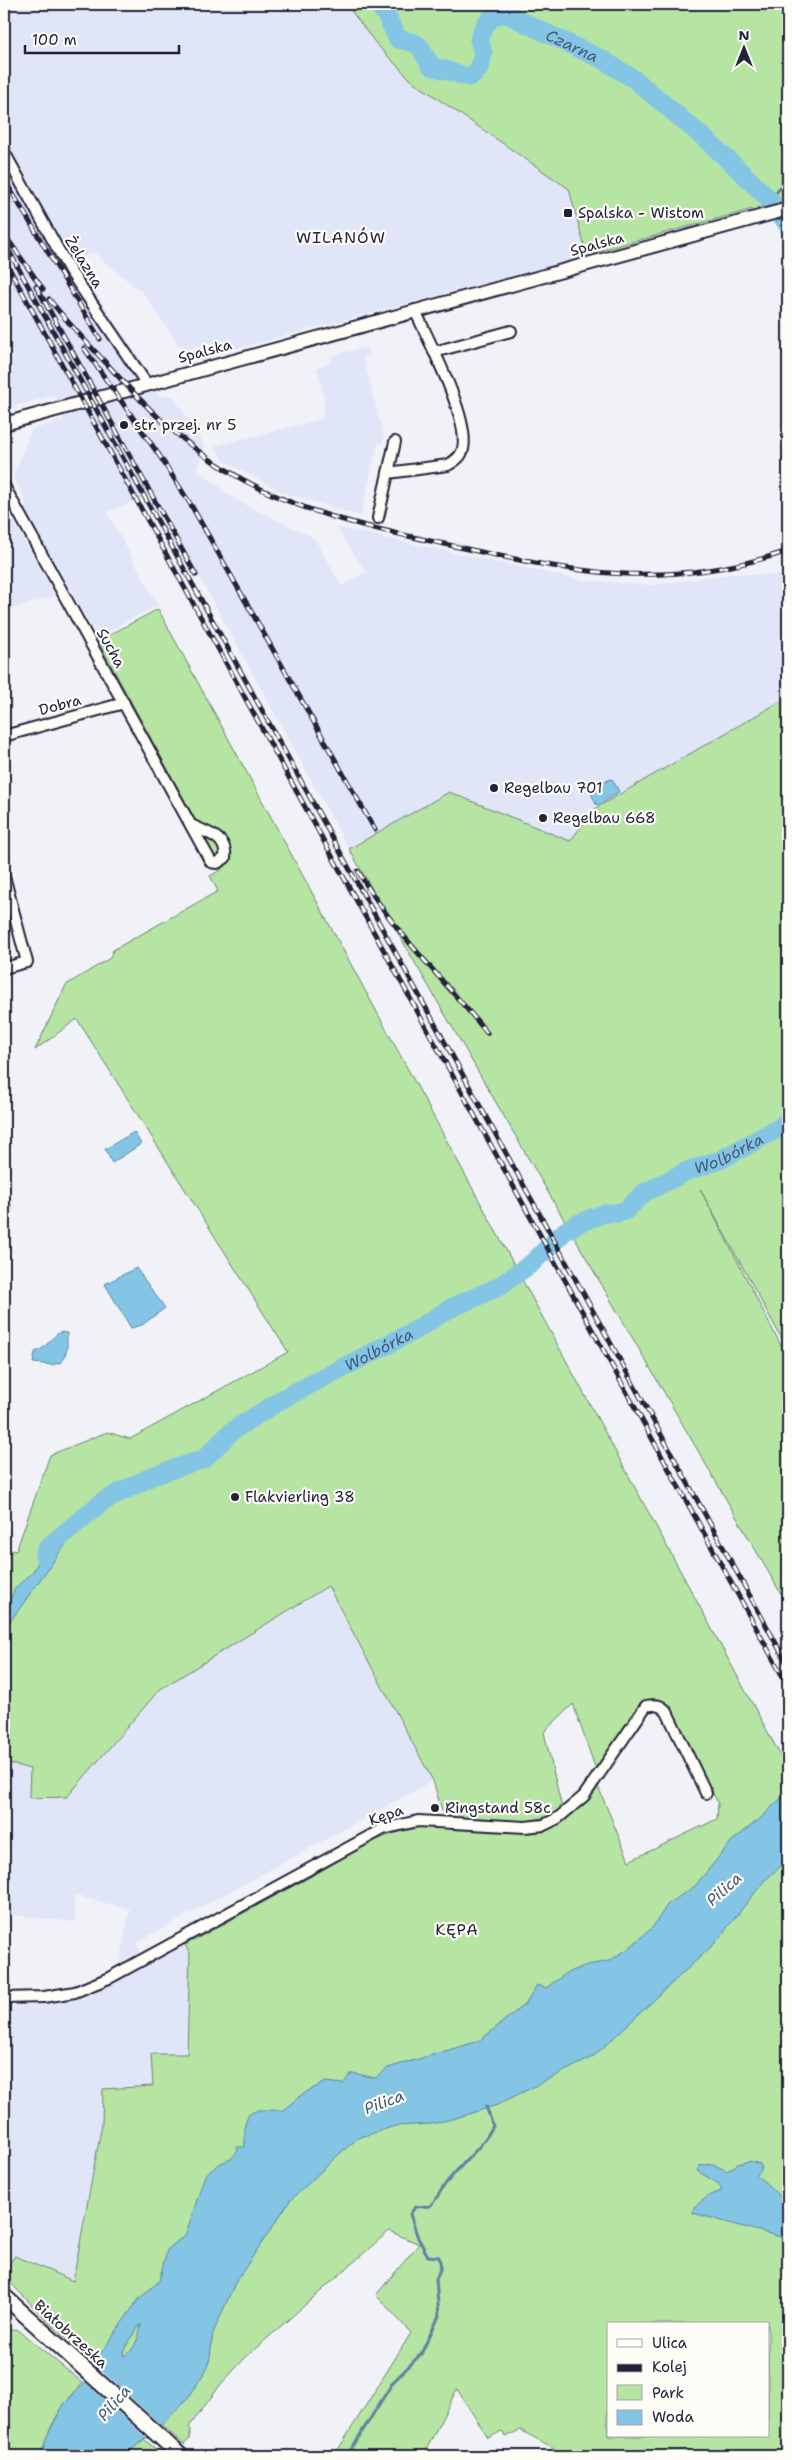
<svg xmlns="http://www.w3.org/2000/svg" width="792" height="2460" font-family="'Shantell Sans',sans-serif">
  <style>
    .built { fill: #e0e5f8 }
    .green { fill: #b6e4a3; stroke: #6c836f; fill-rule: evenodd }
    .water { fill: #84c5e5; stroke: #5d84a1; fill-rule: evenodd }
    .pier { fill: #f0f2f7 }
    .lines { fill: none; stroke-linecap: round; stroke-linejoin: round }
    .stream { stroke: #5d84a1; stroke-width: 3 }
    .river { stroke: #84c5e5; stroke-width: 19 }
    .minor-casing { stroke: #22223b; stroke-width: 14 }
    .tertiary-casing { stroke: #22223b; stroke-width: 16 }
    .secondary-casing { stroke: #22223b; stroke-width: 18 }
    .minor { stroke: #fdfcf7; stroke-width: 10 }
    .tertiary { stroke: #fdfcf7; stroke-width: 12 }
    .secondary { stroke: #fdfcf7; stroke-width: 14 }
    .rail-casing { stroke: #22223b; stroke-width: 5 }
    .rail { stroke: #fdfcf7; stroke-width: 3; stroke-dasharray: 9; stroke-linecap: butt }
    .poi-dot { fill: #22223b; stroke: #fdfcf7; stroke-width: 2 }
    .labels { text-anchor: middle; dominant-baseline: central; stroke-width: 4.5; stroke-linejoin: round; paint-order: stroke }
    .poi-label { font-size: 15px; fill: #22223b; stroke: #fdfcf7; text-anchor: start }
    .street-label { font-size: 15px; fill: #22223b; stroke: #fdfcf7 }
    .water-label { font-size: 16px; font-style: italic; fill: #445b76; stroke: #fdfcf7 }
    .neighbourhood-label { font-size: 16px; letter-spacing: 1px; fill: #22223b; stroke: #fdfcf7 }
  </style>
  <rect width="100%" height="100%" fill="#f0f2f7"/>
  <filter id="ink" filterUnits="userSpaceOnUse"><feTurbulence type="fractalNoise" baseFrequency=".02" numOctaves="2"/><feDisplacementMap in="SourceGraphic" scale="10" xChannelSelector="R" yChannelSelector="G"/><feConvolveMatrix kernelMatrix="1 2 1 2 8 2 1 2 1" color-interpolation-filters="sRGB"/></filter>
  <g filter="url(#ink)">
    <g class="built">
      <path d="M4,4H788V198L564,262L216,354L213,342L183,351L144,294L93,252L74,262L149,372L159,396H173L205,447L197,469L236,500L314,538L342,586L366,572L336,527L579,580L651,585L730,574L788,575V697L596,808L570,841L449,792L349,849L154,494L107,512L158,605L97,637L25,509V499L13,477L31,430L63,420L55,395L4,409Z"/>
      <path d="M367,347L369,355L363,357L384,437L383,443L378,442L361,516L284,493L224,461L215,446L322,419L325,402L317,368L331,363L330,356Z"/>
      <path d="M4,504L55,596L4,611Z"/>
      <path d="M328,1587L432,1781L136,1943L140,1952L120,1962L130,1909L73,1895L75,1922L4,1914V1762L30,1769L67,1797L159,1690Z"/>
      <path d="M185,1945L190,1954L187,2054L153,2086L103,2089L102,2124L73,2281L15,2256L4,2271V2006L44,2005L82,1998Z"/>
    </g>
    <g class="green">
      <path d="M346,4H786V200L592,253L584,245L569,189L412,81L377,45Z"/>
      <path d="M158,609L783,1760L788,1758V2456H561L554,2448L520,2430L505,2437L502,2431L488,2438L457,2389L423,2456H334L411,2333L376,2295L419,2244L389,2231L246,2357L221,2384L189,2427L191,2430L189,2439L184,2445L49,2323L4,2276V2271L15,2256L73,2281L102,2124L103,2089L153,2086L151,2054H187L190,1954L185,1945C230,1921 274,1896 319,1872C338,1861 358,1847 379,1839C398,1831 420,1826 442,1825C509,1824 553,1856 597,1784L629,1861L717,1819L718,1803L686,1744L672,1709L665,1703L654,1699L642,1703L596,1770L573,1704L544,1732L562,1808L545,1817L525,1822L444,1817L433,1781L328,1586L159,1690L67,1797L29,1798L30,1769L4,1762V1565L12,1550L16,1551L50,1455L107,1432L130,1439L288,1352L77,1019L35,1050L66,985L110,958L113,950L218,891L210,876L222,869L98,641ZM608,2324H768V2436H608Z"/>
      <path d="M788,697V1350L700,1189L788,1359V1606L349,849L449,792L570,841L596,808Z"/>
      <path d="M17,2329L83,2383C60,2407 50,2424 41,2456H4V2331Z"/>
      <path d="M145,2440L164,2456H122Z"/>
    </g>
    <g class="water">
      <path d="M610,779L613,780L619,792L599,805L596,804L590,791Z"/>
      <path d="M134,1132L141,1144L112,1163L105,1149Z"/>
      <path d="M136,1268L165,1308L142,1325L131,1328L105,1284Z"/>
      <path d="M60,1332L67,1333V1350L62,1362L52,1365L33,1363L35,1352C46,1349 50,1338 60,1332Z"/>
      <path d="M54,1535L68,1541L4,1630V1608L10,1600L15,1588L32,1573L43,1554L45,1544Z"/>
      <path d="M788,1791V1860L765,1880L715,1943L593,2057L497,2105L456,2118L431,2124L395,2126L358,2138L338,2155L289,2202L235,2283L213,2333L209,2365L191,2394L168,2419L137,2446L120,2456H41L47,2436L64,2404L84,2384L99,2356L138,2300L159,2281L167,2250L186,2234L205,2175L221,2163L231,2159L238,2151L237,2147H245V2124L249,2114L258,2110H283L304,2093L326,2082L343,2084L351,2074C360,2073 367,2077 376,2078L388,2068L479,2041L525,2004L537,1985L546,1988L565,1974L587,1965L609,1961L628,1949L652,1928L668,1904L695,1886L731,1842L762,1817ZM141,2324C140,2335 134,2353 123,2356L129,2340Z"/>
      <path d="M749,2161L760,2164L762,2169L756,2176C770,2184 774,2194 788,2202V2239L693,2213L694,2207L710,2195L722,2191L719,2184L697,2171L699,2166L713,2164L727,2171L738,2164Z"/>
    </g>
    <path class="pier" d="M93,2363L163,2427L148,2439L83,2380Z"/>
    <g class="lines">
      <g class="stream">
        <path d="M770,200L782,186L788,91"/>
        <path d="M347,2456L393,2382L421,2354L439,2316L436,2279L441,2267L439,2257L428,2256L418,2238L410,2214L415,2207L430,2206C436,2200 439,2193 444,2186C459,2165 481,2150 493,2126L486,2106"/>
      </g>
      <g class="river">
        <path id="s1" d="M378,4L386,15L398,39L415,43L420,47L431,66L468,77L475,74L480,67L483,53L479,40L484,27L492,17L504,13L603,60L634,79L703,137L736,167L770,200L788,225"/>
        <path id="s2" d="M44,1555L48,1547L102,1502L152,1476L204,1459L232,1431L284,1398L414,1331L449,1309L498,1287L532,1263L565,1231L579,1223L605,1213H618L626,1210L644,1193L687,1171L720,1160L779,1128L788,1120"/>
      </g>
      <g class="minor-casing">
        <g id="minor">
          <path d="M4,152L70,271L146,383"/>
          <path d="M434,352L511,331"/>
          <path d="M388,473L395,442"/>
          <path d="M4,486L211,862L217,863L225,858C228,837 207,833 191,825"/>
          <path d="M378,518L388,473L448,465C455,461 461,457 463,449C470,418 428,340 415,310"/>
          <path d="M4,736L124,703"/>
          <path d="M4,876L27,962L4,968"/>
          <path d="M4,1210L5,1209"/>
          <path d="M4,1998L44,1997L75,1992L109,1978L383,1829L418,1821L525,1827L544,1825L558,1818L584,1796L646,1706C656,1704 661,1705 667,1712L706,1793"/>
        </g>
      </g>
      <g class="tertiary-casing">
        <path id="tertiary" d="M4,424L788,209"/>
      </g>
      <g class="secondary-casing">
        <path id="secondary" d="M4,2296L181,2456"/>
      </g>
      <use href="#minor" class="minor"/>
      <use href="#tertiary" class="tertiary"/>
      <use href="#secondary" class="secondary"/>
      <g class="rail-casing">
        <g id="rail">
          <path d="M4,179L100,339"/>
          <path d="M4,234L43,289"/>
          <path d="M4,242L788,1665"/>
          <path d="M4,259L788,1686"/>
          <path d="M36,286L196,575"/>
          <path d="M49,299C67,322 87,343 107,364C143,404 179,441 225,469C291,511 365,527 440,543C567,571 660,593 788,551"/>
          <path d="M84,348L159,455L191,505L375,830"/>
          <path d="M358,871C393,932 444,979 487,1033"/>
        </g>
      </g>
      <use href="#rail" class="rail"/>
    </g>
  </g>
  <g class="poi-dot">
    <rect x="563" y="208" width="10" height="10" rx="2.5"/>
    <circle cx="124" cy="425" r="5"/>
    <circle cx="494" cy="788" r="5"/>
    <circle cx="543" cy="818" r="5"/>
    <circle cx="235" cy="1497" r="5"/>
    <circle cx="435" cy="1808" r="5"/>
  </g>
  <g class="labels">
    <g class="poi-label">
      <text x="578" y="213">Spalska - Wistom</text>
      <text x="134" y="425">str. przej. nr 5</text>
      <text x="504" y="788">Regelbau 701</text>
      <text x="553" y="818">Regelbau 668</text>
      <text x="245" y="1497">Flakvierling 38</text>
      <text x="445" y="1808">Ringstand 58c</text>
    </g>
    <g class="street-label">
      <text transform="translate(597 244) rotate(-15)">Spalska</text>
      <text transform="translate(84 262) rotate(58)">Żelazna</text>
      <text transform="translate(205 351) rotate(-15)">Spalska</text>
      <text transform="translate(111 648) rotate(61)">Sucha</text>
      <text transform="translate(60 705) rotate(-15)">Dobra</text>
      <text transform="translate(386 1815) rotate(-19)">Kępa</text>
      <text transform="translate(71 2334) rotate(42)">Białobrzeska</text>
    </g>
    <g class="water-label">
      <text stroke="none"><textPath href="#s1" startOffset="284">Czarna</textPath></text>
      <text stroke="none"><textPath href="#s2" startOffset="804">Wolbórka</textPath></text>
      <text stroke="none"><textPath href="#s2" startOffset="398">Wolbórka</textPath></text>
      <text transform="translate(724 1889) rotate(-42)">Pilica</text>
      <text transform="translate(384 2102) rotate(-21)">Pilica</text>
      <text transform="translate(114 2403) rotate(-49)">Pilica</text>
    </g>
    <g class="neighbourhood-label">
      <text x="341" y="237">WILANÓW</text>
      <text x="457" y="1929">KĘPA</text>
    </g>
  </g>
  <rect width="792" height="2460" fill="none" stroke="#fdfcf7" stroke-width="20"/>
  <rect x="10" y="10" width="772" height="2440" fill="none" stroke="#22223b" stroke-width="2" filter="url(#ink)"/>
  <rect x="607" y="2322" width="162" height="115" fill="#fdfcf7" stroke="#a5a5ac"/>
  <rect x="617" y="2339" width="25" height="8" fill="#fdfcf7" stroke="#a5a5ac"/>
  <text x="652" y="2348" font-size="15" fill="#22223b">Ulica</text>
  <rect x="617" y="2364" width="25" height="8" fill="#22223b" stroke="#a5a5ac"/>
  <text x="652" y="2372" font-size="15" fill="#22223b">Kolej</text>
  <rect x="617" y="2385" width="25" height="15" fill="#b6e4a3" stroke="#a5a5ac"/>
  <text x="652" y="2398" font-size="15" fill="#22223b">Park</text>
  <rect x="617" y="2410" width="25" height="15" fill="#84c5e5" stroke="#a5a5ac"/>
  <text x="652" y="2422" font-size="15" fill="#22223b">Woda</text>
  <g transform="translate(744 48)" stroke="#fdfcf7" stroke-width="4" paint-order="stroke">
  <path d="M0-4L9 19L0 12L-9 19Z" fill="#22223b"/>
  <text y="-8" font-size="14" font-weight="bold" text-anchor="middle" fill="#22223b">N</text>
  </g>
  <path d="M25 45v8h154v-8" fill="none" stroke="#22223b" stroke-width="2.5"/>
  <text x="32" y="45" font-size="15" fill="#22223b" stroke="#fdfcf7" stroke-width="4" paint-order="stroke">100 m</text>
</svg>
